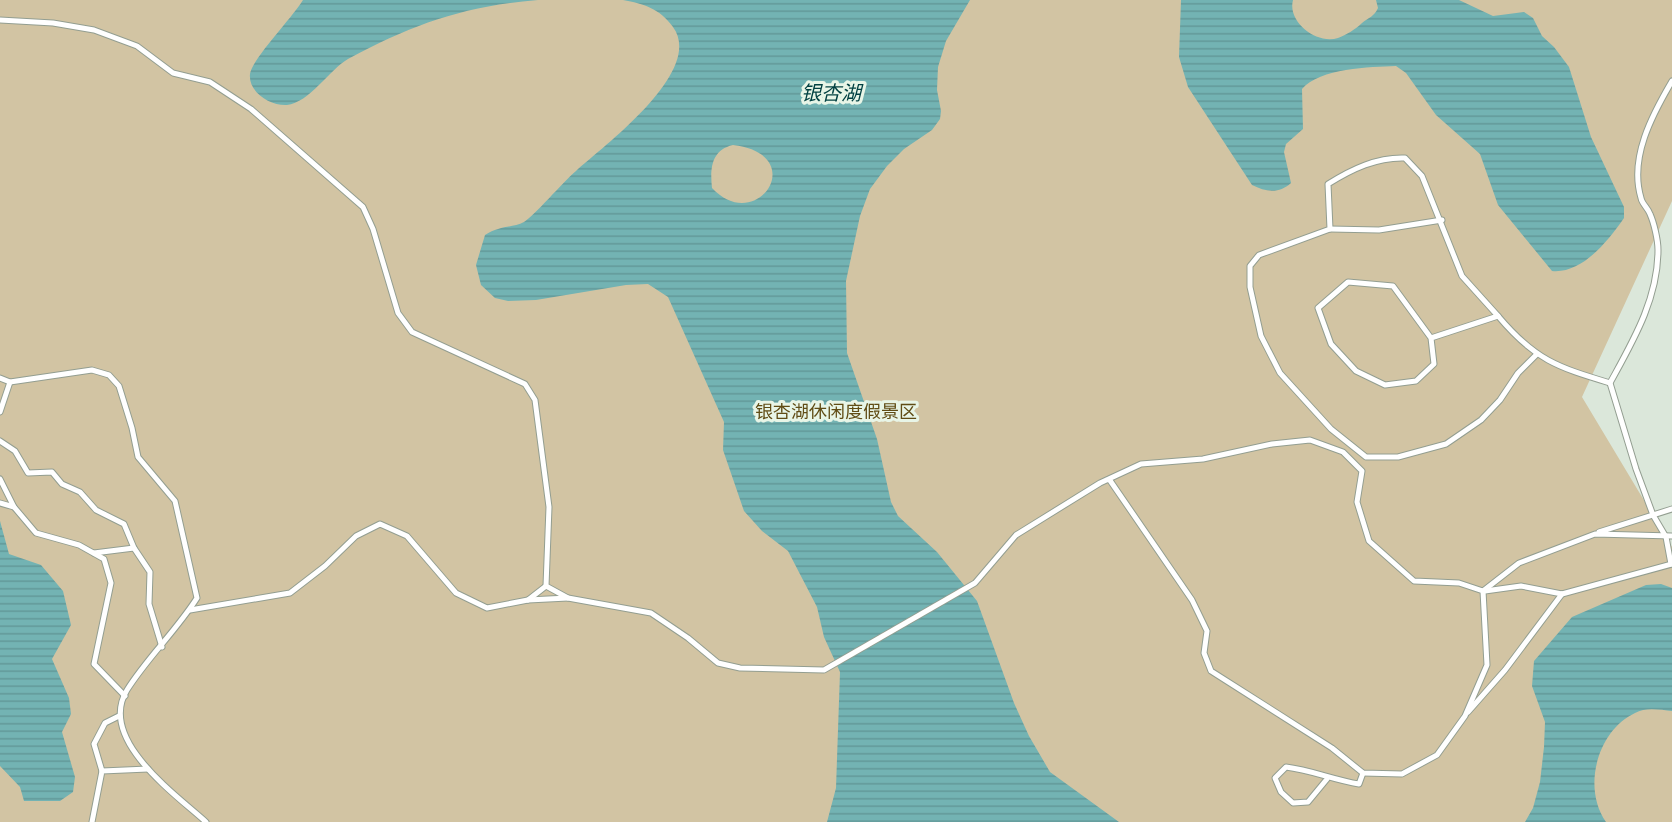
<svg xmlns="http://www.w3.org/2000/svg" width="1672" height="822" font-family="Barlow,'Noto Sans SC',sans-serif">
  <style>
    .park { fill: #d2c4a3 }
    .water { fill: url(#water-rules); fill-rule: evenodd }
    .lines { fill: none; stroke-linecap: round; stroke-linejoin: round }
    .service-casing { stroke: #939e91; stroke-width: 7 }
    .service { stroke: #fff; stroke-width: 5 }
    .labels { text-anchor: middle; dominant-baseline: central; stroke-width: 6; stroke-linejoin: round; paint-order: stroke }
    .park-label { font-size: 18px; fill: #604c15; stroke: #e8f5e7 }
    .water-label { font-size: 20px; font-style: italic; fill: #024142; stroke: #e8f5e7 }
  </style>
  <defs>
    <pattern id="water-rules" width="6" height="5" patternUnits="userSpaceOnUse" patternTransform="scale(1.5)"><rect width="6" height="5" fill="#73b3b3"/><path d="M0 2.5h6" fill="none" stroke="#629999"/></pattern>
  </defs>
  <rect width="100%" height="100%" fill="#dbe7da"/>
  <path class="park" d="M0,0H1672V201L1582,397L1672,547V822H0Z"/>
  <g class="water">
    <path d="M303,0H538C465,6 413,24 348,59C330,69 309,103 287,105C270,106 248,92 250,74C252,59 293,17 303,0Z"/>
    <path d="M623,0H970L946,41L938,67L937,90L941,111L940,119L932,130L904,149L887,166L870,189L860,216L846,281L847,353L877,439L891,502L898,516L937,552L977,601L1014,703L1029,736L1050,772L1119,822H827L836,788L840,672L824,637L817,607L788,551L762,531L744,511L723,450L724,422L668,297L648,284L626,285L536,300L508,301L495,298L481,285L476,265L485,235C500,225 513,228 524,222C534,216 563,182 576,171C605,145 705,71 673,27C659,8 644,4 623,0ZM733,145C811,154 757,236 712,188C710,169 711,150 733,145Z"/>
    <path d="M1181,0H1293C1287,22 1317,45 1338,38C1346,35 1356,29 1362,23C1369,17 1374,17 1378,8L1376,0H1459L1493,16L1524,12L1533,18L1542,36L1554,47L1569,67L1591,137L1624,207V218C1608,241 1582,274 1552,271L1498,205L1480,154L1436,115L1406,73L1396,66C1370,67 1320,68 1302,89L1303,129L1286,144L1284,152L1291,183C1279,194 1266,192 1252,185L1188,87L1179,57Z"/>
    <path d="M0,521L9,554L41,565L63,591L71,625L52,659L69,698L71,714L62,732L75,777L73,792L60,801H24L20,787L0,766Z"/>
    <path d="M1661,584L1672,588V711C1660,710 1646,707 1635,713C1597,731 1582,788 1606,822H1525L1533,808L1540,782L1544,747L1545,722L1532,686L1534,661L1572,617L1646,585Z"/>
  </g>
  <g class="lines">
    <g class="service-casing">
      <g id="service">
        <path d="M0,20L53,23L94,30L137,46L173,73L210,82L251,109L363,207L373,229L398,313L412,332L525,384L535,400L549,507L546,586L568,598L651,613L688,638L718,663L740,668L824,670L975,583L1016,535L1100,483L1141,464L1203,459L1272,444L1310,440L1343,452L1362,471L1357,502L1369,541L1414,581L1459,583L1483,591L1487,665L1465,716L1437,755L1402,774L1363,773L1332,748L1211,671L1204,653L1207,631L1192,600L1109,479"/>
        <path d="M1330,229L1379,230L1442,220"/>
        <path d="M1498,316L1462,276L1422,176L1405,158C1377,157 1352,169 1328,184L1330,229L1259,255L1250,266V287L1261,336L1280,373L1331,429L1366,457H1398L1446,444L1481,420L1500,400L1518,373L1536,355"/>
        <path d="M1431,338L1393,286L1348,282L1318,308L1331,344L1356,371L1385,385L1416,381L1434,364L1431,338L1498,316C1535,360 1557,367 1610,383"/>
        <path d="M0,378L10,382L92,370L109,375L119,386L132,428L138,457L175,501L197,598C176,631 147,658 127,690C97,739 175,794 206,822"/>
        <path d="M0,412L10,382"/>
        <path d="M0,441L15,451L28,473L52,472L62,484L80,492L96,510L124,524L134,548L150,572L149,604L162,647"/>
        <path d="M0,479L14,507"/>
        <path d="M0,503L14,507L36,533L79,545L104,559L111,583L94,664L125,696"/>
        <path d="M1599,532L1672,509"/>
        <path d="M94,553L134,548"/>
        <path d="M1671,564L1666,537L1653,515L1636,469L1610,383C1633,341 1658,299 1658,250C1658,240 1654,223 1650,214C1648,208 1642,204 1641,198C1629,158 1652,115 1672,81"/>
        <path d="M1483,591L1519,563L1595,534L1672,536"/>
        <path d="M1485,591L1521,586L1562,594L1672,564"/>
        <path d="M528,600L546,586"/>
        <path d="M190,610L290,593L325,566L356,536L380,524L407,536L456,593L487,608L528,600L568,598"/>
        <path d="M1468,712L1505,670L1562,594"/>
        <path d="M102,771L94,744L105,723L119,716"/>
        <path d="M1327,779L1308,802L1293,803L1281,792L1275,778L1286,767C1311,770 1334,780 1359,784L1363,773"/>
        <path d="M92,822L102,771L148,769"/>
      </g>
    </g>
    <use href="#service" class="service"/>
  </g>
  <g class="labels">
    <g class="park-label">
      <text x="836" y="411">银杏湖休闲度假景区</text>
    </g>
    <g class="water-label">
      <text x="831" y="92">银杏湖</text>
    </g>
  </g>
</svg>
